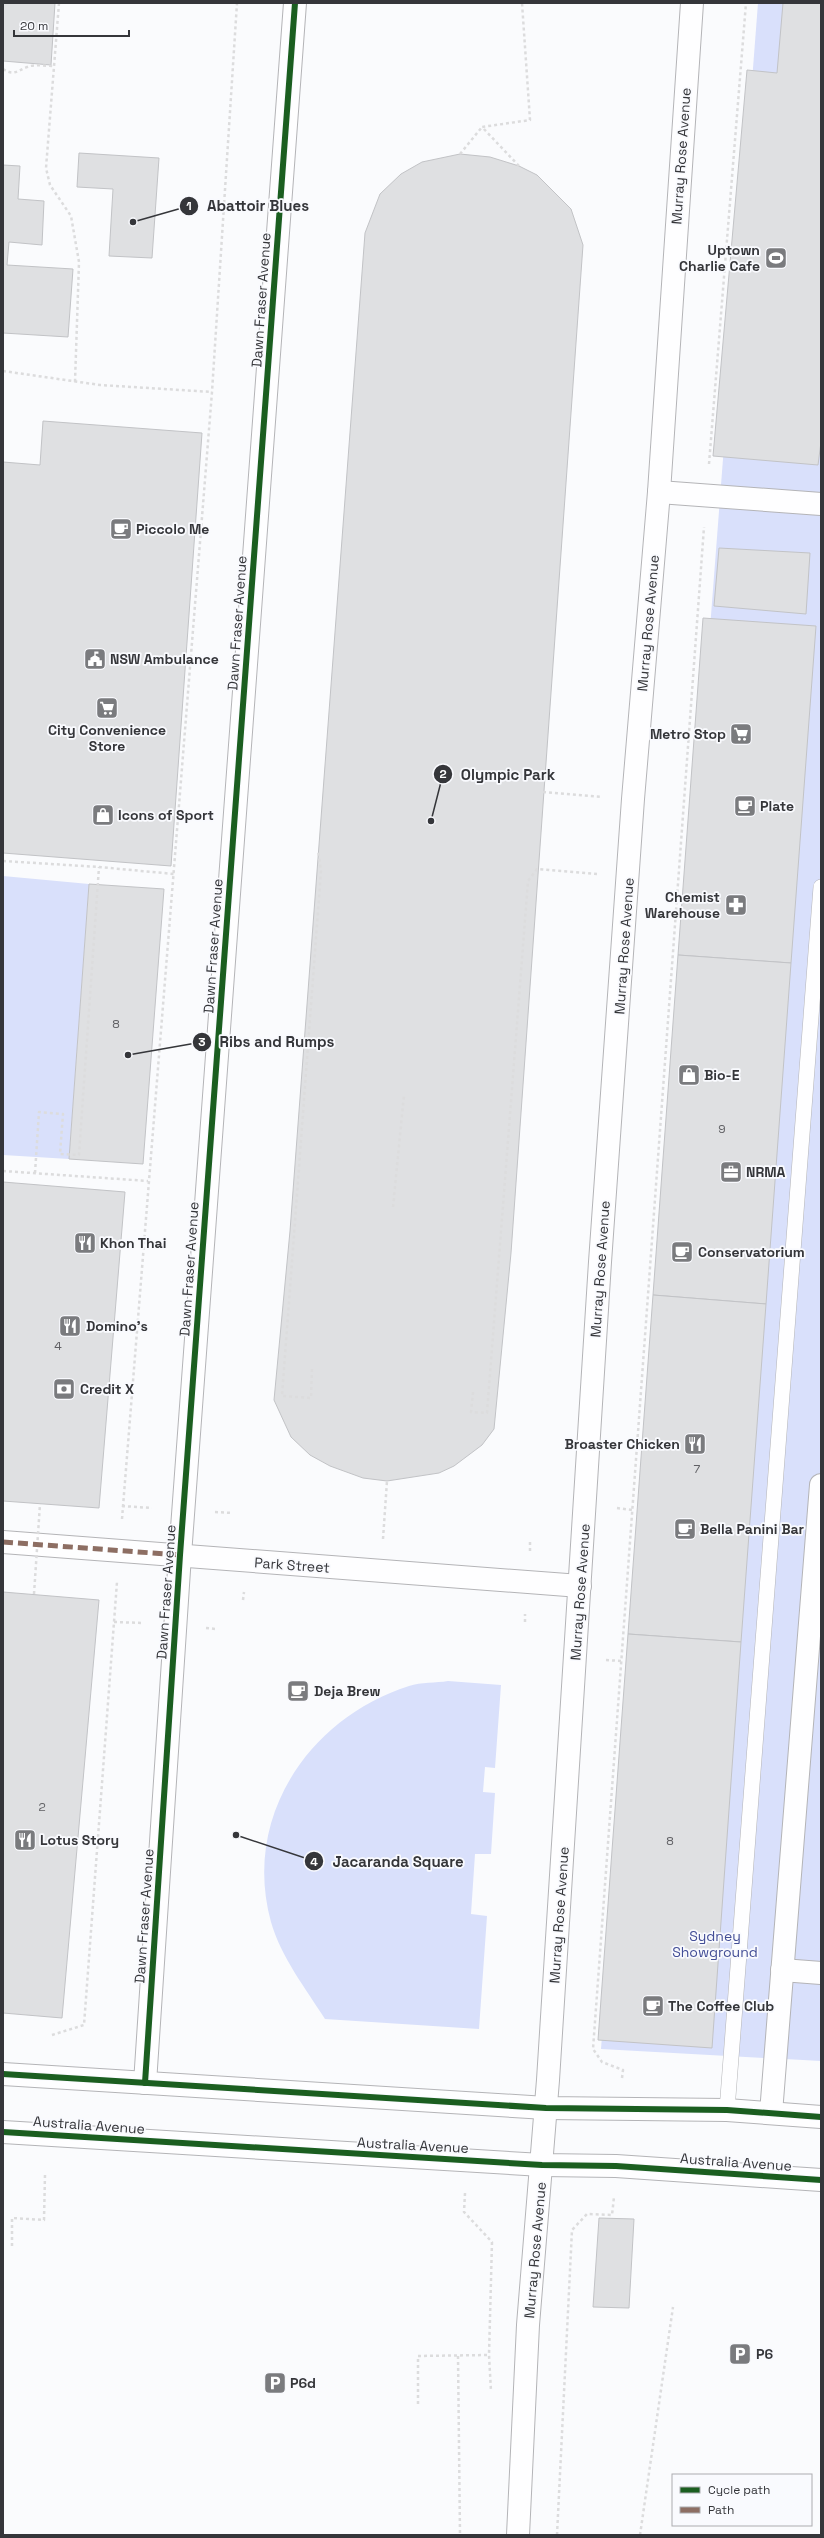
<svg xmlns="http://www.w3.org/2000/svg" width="824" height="2538" font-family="'Space Grotesk',sans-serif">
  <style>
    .green { fill: #d9e0fb }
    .building { fill: #dfe0e2; stroke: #c2c3c6 }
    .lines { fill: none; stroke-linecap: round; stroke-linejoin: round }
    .lane-casing { stroke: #b4b4b7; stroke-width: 16 }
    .street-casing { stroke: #b4b4b7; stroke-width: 24 }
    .secondary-casing { stroke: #b4b4b7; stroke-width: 24 }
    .path { stroke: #dcdcdd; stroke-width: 2.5; stroke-dasharray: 3 3; stroke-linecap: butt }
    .lane { stroke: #fefeff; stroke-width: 15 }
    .street { stroke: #fefeff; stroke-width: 22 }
    .secondary { stroke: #fefeff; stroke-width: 22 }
    .path-bridge { stroke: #dcdcdd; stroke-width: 2.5; stroke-dasharray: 3 3; stroke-linecap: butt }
    .quiet { stroke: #8d6e63; stroke-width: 5; stroke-dasharray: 10 5; stroke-linecap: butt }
    .cycleway-casing { stroke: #f9fafe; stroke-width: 8 }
    .cycleway { stroke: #1b5e20; stroke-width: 6 }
    .labels { text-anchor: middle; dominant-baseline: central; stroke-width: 3.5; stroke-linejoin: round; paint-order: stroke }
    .number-label { font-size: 12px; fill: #606064 }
    .street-label { font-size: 14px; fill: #35363a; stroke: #f9fafe }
    .poi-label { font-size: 14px; font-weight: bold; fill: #35363a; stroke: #f9fafe; text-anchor: start }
    .park-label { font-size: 14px; fill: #434e96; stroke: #f9fafe }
    .leader { fill: none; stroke: #35363a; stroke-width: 1.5 }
    .callout-dot { fill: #35363a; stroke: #f9fafe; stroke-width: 1.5 }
    .mark-label { font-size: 12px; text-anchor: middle; font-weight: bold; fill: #fff }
    .callout-label { font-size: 15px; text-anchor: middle; font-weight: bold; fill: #35363a; stroke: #f9fafe; stroke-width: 3.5; stroke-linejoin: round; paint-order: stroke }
  </style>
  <rect width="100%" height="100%" fill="#fafbfd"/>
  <g class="green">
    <path d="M758,3H821V2061L601,2049Z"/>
    <path d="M3,876L89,884L69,1159L3,1155Z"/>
    <path d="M448,1681L501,1685L495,1768L485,1767L483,1792L495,1793L491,1854H475L471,1914L487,1916L479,2029L325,2019C306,1989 281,1957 271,1922C242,1817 309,1718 409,1686C421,1682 436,1683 448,1681Z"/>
  </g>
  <g class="building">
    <path d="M3,3H55L51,65L3,61Z"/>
    <path d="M783,3H821V442L818,465L713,456L747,70L777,73Z"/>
    <path d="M79,153L159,158L152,258L109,256L113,189L77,187Z"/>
    <path d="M460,154L490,157L519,166L537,175L571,209L583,245L511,1253L494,1429L482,1445L454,1466L439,1473L387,1481L363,1478L330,1466L310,1455L291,1437L274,1400L290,1231L365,233L380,194L401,174L422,162Z"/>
    <path d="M3,165L20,166L18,199L44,201L42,245L9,242L7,265L73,269L68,337L3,333Z"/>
    <path d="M43,421L202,433L171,866L3,853V462L40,465Z"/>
    <path d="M719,548L810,553L806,614L714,606Z"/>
    <path d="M703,618L816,626L791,963L678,955Z"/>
    <path d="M89,884L164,889L143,1164L69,1159Z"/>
    <path d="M678,955L791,963L766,1304L653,1295Z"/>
    <path d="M3,1182L125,1192L99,1508L3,1501Z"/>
    <path d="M653,1295L766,1304L741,1642L628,1634Z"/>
    <path d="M3,1592L99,1600L62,2018L3,2013Z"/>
    <path d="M628,1634L741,1642L712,2048L598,2040Z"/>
    <path d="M599,2218L634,2219L629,2308L593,2307Z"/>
  </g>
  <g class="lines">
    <g class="lane-casing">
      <path id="lane" d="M727,2110L821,887"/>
    </g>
    <g class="street-casing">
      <g id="street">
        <path d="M659,492L821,504"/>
        <path d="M3,1542L580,1586"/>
        <path d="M782,1970L821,1973"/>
        <path d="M145,2083L180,1555L295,3"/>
        <path d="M771,2113L821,1485"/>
        <path d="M518,2535L528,2325L548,2080L600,1262L633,799L659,492L692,3"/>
      </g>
    </g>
    <g class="secondary-casing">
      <g id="secondary">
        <path d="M3,2074L546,2108L727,2110L821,2117"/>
        <path d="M3,2132L542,2165L616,2166L821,2180"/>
      </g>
    </g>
    <g class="path">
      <path d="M59,3L46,168L50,185L71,216L79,262L75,382"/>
      <path d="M3,69C14,76 17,71 27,67C34,64 46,66 54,66"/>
      <path d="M460,154L482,127"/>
      <path d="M519,166L482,127L530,120L522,3"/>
      <path d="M3,371L100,385L212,392"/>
      <path d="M709,464L746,3"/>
      <path d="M543,792L602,797"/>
      <path d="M3,861L99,867L174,874"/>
      <path d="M3,1171L148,1181"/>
      <path d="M35,1173L39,1112L63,1114L60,1154L79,1155L99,867"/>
      <path d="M393,1207L404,1095"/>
      <path d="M312,1369L311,1398L282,1396L321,871L318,850"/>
      <path d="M473,1392L471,1412L487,1413L528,881L537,869L597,874"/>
      <path d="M122,1506L152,1508"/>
      <path d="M617,1508L632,1510"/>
      <path d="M215,1512L233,1513"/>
      <path d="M122,1519L212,392L237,3"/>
      <path d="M383,1539L387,1481"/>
      <path d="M530,1551V1542"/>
      <path d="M243,1600L244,1592"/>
      <path d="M114,1622L143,1623"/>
      <path d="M525,1622V1614"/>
      <path d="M206,1628L216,1629"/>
      <path d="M606,1660L621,1661"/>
      <path d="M52,2035L84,2025L117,1582"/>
      <path d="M622,2078L623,2070L602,2062L593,2049L704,527"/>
      <path d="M465,2193L464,2212L492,2242L489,2355L491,2391"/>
      <path d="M12,2246V2218L44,2220L45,2175"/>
      <path d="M458,2356L460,2535"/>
      <path d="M418,2404V2356L489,2355"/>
      <path d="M557,2535L572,2230L587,2214L612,2215L614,2197"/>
      <path d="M640,2535L673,2307"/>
    </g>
    <use href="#lane" class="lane"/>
    <use href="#street" class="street"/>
    <use href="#secondary" class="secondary"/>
    <path class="path-bridge" d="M34,1594L40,1504"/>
    <path class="quiet" d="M3,1542L180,1555"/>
    <g class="cycleway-casing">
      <g id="cycleway">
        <path d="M3,2074L546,2108L727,2110L821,2117"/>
        <path d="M145,2083L180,1555L295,3"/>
        <path d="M3,2132L542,2165L616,2166L821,2180"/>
      </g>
    </g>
    <use href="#cycleway" class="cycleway"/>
  </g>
  <defs>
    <g id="stadium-square" transform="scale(1.15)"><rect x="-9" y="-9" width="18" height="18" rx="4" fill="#7a7b7e" stroke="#f9fafe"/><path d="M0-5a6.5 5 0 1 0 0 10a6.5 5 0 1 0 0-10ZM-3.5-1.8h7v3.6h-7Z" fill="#fff"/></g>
    <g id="cafe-square" transform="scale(1.15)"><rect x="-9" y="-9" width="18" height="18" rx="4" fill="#7a7b7e" stroke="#f9fafe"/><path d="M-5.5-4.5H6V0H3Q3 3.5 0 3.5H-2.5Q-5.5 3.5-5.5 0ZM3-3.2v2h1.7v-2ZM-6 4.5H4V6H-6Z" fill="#fff"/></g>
    <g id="civic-square" transform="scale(1.15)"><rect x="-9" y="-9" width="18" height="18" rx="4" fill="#7a7b7e" stroke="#f9fafe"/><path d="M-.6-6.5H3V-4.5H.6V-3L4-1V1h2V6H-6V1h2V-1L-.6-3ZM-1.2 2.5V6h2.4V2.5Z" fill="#fff"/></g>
    <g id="supermarket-square" transform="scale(1.15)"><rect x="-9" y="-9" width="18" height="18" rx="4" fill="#7a7b7e" stroke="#f9fafe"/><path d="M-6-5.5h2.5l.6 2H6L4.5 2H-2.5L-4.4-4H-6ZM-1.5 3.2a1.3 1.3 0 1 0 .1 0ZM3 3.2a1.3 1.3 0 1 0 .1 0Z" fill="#fff"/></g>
    <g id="shop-square" transform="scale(1.15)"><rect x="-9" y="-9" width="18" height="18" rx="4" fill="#7a7b7e" stroke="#f9fafe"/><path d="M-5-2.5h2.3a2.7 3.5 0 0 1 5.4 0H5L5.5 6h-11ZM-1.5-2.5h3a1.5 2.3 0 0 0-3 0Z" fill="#fff"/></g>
    <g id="pharmacy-square" transform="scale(1.15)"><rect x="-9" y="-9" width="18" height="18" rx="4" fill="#7a7b7e" stroke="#f9fafe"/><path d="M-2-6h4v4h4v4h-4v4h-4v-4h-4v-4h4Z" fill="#fff"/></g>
    <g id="office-square" transform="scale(1.15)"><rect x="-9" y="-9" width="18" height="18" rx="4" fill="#7a7b7e" stroke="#f9fafe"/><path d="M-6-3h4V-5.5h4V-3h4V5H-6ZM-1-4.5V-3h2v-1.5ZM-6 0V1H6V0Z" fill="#fff"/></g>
    <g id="restaurant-square" transform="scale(1.15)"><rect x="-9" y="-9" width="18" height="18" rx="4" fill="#7a7b7e" stroke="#f9fafe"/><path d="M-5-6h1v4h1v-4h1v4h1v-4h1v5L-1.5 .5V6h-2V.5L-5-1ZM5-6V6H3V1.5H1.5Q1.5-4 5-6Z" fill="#fff"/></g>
    <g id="bank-square" transform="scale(1.15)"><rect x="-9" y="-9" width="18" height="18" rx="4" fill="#7a7b7e" stroke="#f9fafe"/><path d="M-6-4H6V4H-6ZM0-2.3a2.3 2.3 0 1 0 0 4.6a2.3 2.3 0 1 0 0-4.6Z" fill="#fff"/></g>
    <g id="parking-square" transform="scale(1.15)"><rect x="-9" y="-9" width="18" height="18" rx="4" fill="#7a7b7e" stroke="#f9fafe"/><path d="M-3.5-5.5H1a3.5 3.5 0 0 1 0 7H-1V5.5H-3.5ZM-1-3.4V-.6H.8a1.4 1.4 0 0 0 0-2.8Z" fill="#fff"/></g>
  </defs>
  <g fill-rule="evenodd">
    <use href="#stadium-square" x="776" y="258"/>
    <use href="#cafe-square" x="121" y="529"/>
    <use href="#civic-square" x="95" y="659"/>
    <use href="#supermarket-square" x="107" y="708"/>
    <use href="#supermarket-square" x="741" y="734"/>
    <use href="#cafe-square" x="745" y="806"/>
    <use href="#shop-square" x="103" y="815"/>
    <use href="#pharmacy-square" x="736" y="905"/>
    <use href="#shop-square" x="689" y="1075"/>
    <use href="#office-square" x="731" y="1172"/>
    <use href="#restaurant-square" x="85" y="1243"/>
    <use href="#cafe-square" x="682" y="1252"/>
    <use href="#restaurant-square" x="70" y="1326"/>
    <use href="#bank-square" x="64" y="1389"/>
    <use href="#restaurant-square" x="695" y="1444"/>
    <use href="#cafe-square" x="685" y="1529"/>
    <use href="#cafe-square" x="298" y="1691"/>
    <use href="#restaurant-square" x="25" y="1840"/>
    <use href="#cafe-square" x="653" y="2006"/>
    <use href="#parking-square" x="740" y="2354"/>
    <use href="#parking-square" x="275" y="2383"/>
  </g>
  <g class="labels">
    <g class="number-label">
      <text x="116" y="1024">8</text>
      <text x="722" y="1129">9</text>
      <text x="58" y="1346">4</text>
      <text x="697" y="1469">7</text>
      <text x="42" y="1807">2</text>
      <text x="670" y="1841">8</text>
    </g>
    <g class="street-label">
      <text transform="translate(681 156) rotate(-86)">Murray Rose Avenue</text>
      <text transform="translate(261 300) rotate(-86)">Dawn Fraser Avenue</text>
      <text transform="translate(237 623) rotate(-86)">Dawn Fraser Avenue</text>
      <text transform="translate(648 623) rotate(-85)">Murray Rose Avenue</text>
      <text transform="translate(213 946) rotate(-86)">Dawn Fraser Avenue</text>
      <text transform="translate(624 946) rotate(-86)">Murray Rose Avenue</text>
      <text transform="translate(189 1269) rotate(-86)">Dawn Fraser Avenue</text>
      <text transform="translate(600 1269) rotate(-86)">Murray Rose Avenue</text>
      <text transform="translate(292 1565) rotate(4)">Park Street</text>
      <text transform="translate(166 1592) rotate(-86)">Dawn Fraser Avenue</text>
      <text transform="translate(580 1592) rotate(-86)">Murray Rose Avenue</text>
      <text transform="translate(559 1915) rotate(-86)">Murray Rose Avenue</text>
      <text transform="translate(144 1916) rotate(-86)">Dawn Fraser Avenue</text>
      <text transform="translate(89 2125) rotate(4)">Australia Avenue</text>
      <text transform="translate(413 2145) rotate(3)">Australia Avenue</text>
      <text transform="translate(736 2162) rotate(4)">Australia Avenue</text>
      <text transform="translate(535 2250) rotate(-85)">Murray Rose Avenue</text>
    </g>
    <g class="poi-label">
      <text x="760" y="250" text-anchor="end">Uptown<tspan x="760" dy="16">Charlie Cafe</tspan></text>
      <text x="136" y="529">Piccolo Me</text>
      <text x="110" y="659">NSW Ambulance</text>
      <text x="107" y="730" text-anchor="middle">City Convenience<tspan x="107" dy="16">Store</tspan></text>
      <text x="726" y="734" text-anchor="end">Metro Stop</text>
      <text x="760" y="806">Plate</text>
      <text x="118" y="815">Icons of Sport</text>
      <text x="720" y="897" text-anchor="end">Chemist<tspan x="720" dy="16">Warehouse</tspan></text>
      <text x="704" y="1075">Bio-E</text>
      <text x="746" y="1172">NRMA</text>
      <text x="100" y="1243">Khon Thai</text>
      <text x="698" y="1252">Conservatorium</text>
      <text x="86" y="1326">Domino's</text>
      <text x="80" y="1389">Credit X</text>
      <text x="680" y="1444" text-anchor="end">Broaster Chicken</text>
      <text x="700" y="1529">Bella Panini Bar</text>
      <text x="314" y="1691">Deja Brew</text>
      <text x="40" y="1840">Lotus Story</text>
      <text x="668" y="2006">The Coffee Club</text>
      <text x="756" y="2354">P6</text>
      <text x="290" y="2383">P6d</text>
    </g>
    <g class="park-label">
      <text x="715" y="1936">Sydney<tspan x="715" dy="16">Showground</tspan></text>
    </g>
  </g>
  <path class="leader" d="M133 222L189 206M431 821L443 774M128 1055L202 1042M236 1835L314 1861"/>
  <g class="callout-dot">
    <circle cx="133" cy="222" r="4"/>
    <circle cx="431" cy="821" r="4"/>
    <circle cx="128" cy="1055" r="4"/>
    <circle cx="236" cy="1835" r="4"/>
    <circle cx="189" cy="206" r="10"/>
    <circle cx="443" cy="774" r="10"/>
    <circle cx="202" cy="1042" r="10"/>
    <circle cx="314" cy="1861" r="10"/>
  </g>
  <g class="mark-label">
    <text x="189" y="210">1</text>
    <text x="443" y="778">2</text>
    <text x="202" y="1046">3</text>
    <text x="314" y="1866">4</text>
  </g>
  <g class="callout-label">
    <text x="258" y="211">Abattoir Blues</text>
    <text x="508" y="780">Olympic Park</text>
    <text x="277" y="1047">Ribs and Rumps</text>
    <text x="398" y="1867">Jacaranda Square</text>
  </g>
  <rect width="824" height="2538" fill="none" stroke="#35363a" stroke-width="8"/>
  <rect x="672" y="2474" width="140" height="52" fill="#f9fafe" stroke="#abacb0"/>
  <rect x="680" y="2487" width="20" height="6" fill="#1b5e20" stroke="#abacb0"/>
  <text x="708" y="2494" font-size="12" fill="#35363a">Cycle path</text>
  <rect x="680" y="2507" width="20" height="6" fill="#8d6e63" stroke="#abacb0"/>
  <text x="708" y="2514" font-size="12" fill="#35363a">Path</text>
  <path d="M14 30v6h115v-6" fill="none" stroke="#35363a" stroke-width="2"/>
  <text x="20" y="30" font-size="12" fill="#35363a" stroke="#f9fafe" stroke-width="3" paint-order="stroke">20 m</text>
</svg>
